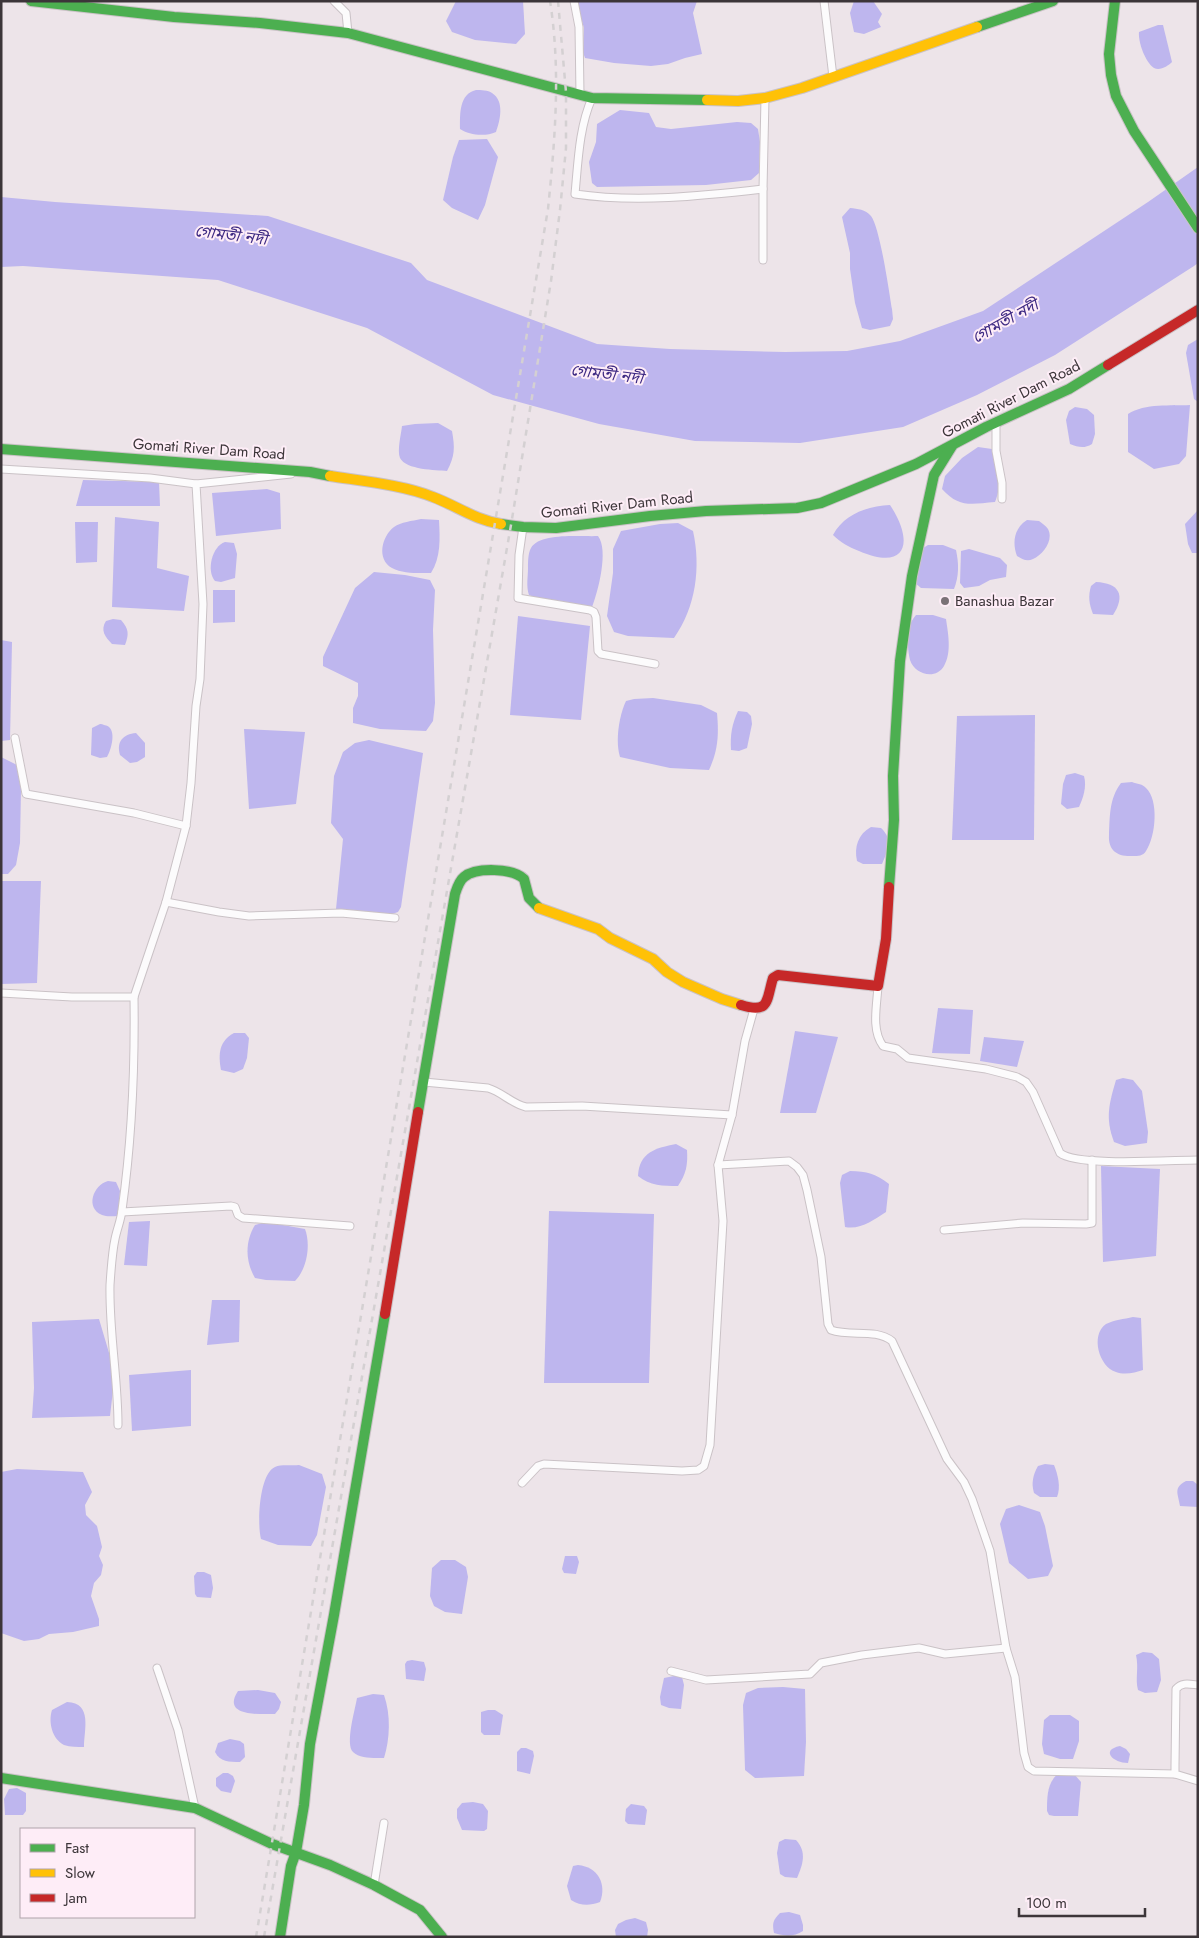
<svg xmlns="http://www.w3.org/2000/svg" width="1199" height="1938" font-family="Jost,'Noto Sans Bengali',sans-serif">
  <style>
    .water { fill: #beb6ee }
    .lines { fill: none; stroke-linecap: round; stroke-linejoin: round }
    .street-casing { stroke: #cac2c6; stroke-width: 9 }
    .fast-casing { stroke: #cac2c6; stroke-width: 12 }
    .slow-casing { stroke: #cac2c6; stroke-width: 12 }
    .jam-casing { stroke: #cac2c6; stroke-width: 12 }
    .street { stroke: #fcfbfc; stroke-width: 7 }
    .fast { stroke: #4caf50; stroke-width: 10 }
    .slow { stroke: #ffc107; stroke-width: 10 }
    .jam { stroke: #c62828; stroke-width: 10 }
    .rail { stroke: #d4d0d2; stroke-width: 2.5; stroke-dasharray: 6 6; stroke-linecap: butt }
    .poi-dot { fill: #7a7277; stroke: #feedf7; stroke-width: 2 }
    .labels { text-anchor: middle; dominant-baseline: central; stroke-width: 4; stroke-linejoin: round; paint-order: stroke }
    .street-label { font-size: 15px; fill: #3c3539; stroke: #feedf7 }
    .poi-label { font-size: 15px; fill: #3c3539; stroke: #feedf7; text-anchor: start }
    .water-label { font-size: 16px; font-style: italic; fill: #3e2a83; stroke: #feedf7 }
  </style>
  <rect width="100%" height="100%" fill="#ede4e9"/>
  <g class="water">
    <path d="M456,1H523L525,34L516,44L475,40L452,32L446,21Z"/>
    <path d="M576,1H697L693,13L702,54L685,58L668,64L651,66L614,63L585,58L583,52L584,28Z"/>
    <path d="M854,1H873L882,14L878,22L881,27L864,34L854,32L850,13Z"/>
    <path d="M1158,25H1163L1172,62C1168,66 1160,71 1154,68C1145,62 1138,42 1139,32Z"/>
    <path d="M476,90C481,90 488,90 492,93C505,101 500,121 496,132C485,137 469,135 460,129C460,114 459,94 476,90Z"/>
    <path d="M620,110L649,113L656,127L671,129L737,122L751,123L758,129L760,142L759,173L751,180L706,185L597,187L592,183L589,162L596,142L597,124Z"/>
    <path d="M487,139L498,157L485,205L478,220L452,208L443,200L453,157L459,140Z"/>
    <path d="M1198,167V263L1194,266L1055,355L977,395L903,427L800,443L695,441L599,424L493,395L367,328L218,280L23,266L1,267V197L55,202L268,216L411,263L427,280L597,344L670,349L785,352L847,351L900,341L983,311L1148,202Z"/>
    <path d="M850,208C858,209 865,209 871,216C880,228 889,291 892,309L893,319L890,326L870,330L862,328L855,303L850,269V253L842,217Z"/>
    <path d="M1198,339V402L1194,399L1186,353L1188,345Z"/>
    <path d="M1190,405L1186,456L1179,464L1154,469L1128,452V414C1145,403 1171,406 1190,405Z"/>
    <path d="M1075,407L1087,409L1094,415L1095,434L1092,444C1084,449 1078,447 1070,444L1066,420L1069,411Z"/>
    <path d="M438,423L452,431C455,448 455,456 447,471C436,470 406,470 400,458C397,450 401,435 402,426L415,424Z"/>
    <path d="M978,447L992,449C997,467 1003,484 995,502C971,504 959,508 942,489L945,476L962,458Z"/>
    <path d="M83,480L159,482L160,506H76Z"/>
    <path d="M267,489L280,493L281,529L216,536L212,493Z"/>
    <path d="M890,505C914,541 908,572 859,551C849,547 841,543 833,535C844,514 868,506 890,505Z"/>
    <path d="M1198,510V553H1192L1188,544L1185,524Z"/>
    <path d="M115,517L159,522L157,568L189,576L184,611L112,607Z"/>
    <path d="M421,519L439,520C440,539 441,557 431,573C419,573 403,574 392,568C376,559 382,536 394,527C401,522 412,521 421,519Z"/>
    <path d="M1027,520L1039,521C1042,523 1046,526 1048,529C1054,540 1043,555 1033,559C1027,562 1022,559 1017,556C1012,543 1014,528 1027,520Z"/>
    <path d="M75,522H98L97,562L76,563Z"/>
    <path d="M678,523L693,531C701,567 696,607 674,638L628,636L614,632L607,616L613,573V549L621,531L660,524Z"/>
    <path d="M598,536C609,550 598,592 592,607L539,599L529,595C526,586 528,577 528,568C528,562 528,553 531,548C540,532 582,537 598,536Z"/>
    <path d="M225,542L234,543L237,554L235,578L221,582L215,581C206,571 212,546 225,542Z"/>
    <path d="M928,545H943L956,550C959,564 959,576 954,589L921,588L915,583L920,550Z"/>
    <path d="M969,549L1000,558L1007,565L1006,577L990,580L979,586L964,588L960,583L961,551Z"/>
    <path d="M374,572L405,575L430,580L435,590L433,630L435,703L433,721L426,731L380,729L353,723V708L358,696V683L323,666V657L355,588Z"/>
    <path d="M1096,582C1119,583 1126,595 1113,615L1093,614C1089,604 1088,596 1091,586Z"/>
    <path d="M213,590H235V622L213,623Z"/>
    <path d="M916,615H933L946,619C948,633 952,652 944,666C936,680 915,675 910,660C909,656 908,650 908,645C907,634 908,624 916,615Z"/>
    <path d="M518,616L590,626L581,720L510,715Z"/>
    <path d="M113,619L121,620C129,629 129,634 125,645L112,644C105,637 100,630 106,621Z"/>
    <path d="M1,640L12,642L10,740L1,741Z"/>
    <path d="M653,698L701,705L717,713C719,735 718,750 709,770L670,768L620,757C615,741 619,716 626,701L634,699Z"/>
    <path d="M738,711L747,712L751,716L752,724L747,748L739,751L731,750C730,735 732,724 738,711Z"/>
    <path d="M1035,715L1034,840H952L957,716Z"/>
    <path d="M100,724C102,724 108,726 109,727C116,733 111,750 107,757L100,758L91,755L92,728Z"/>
    <path d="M244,729L305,732L296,804L249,809Z"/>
    <path d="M136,733L145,743V757L137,762L130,763L120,755C116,742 123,734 136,733Z"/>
    <path d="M369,740L423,753L401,907L398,912L389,915L336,909L343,839L331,823L334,776L343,752L355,743Z"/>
    <path d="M1,757L17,765L21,789L20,843L16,865L8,874H1Z"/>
    <path d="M1075,773L1084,776C1087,787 1083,798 1079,807L1067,809L1061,804L1063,784L1066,775Z"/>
    <path d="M1132,782C1137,784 1143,784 1146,788C1159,800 1156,836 1146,851C1143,856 1138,856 1133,856C1118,857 1108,851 1109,835C1110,816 1109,799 1121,783Z"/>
    <path d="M871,827L881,828C893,839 888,850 882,864H863L857,861C854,847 858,834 871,827Z"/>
    <path d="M1,881H41L37,983L1,984Z"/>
    <path d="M938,1008L973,1010L970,1054L932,1053Z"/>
    <path d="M795,1031L838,1037L816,1113H780Z"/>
    <path d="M234,1033H245L249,1038L247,1058L243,1069L234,1073L221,1070C218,1054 219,1041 234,1033Z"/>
    <path d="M984,1037L1024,1041L1017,1067L980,1061Z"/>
    <path d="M1123,1078L1133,1080L1142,1091L1148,1132L1147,1143L1125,1146L1114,1142C1105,1118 1109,1104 1116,1080Z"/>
    <path d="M676,1144L687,1150C688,1165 686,1174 678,1186C663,1186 650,1186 638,1176C639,1152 656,1148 676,1144Z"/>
    <path d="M1101,1166L1160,1169L1156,1256L1103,1262Z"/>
    <path d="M850,1171C867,1171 876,1174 889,1184L886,1212C873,1220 861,1230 845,1227L840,1183L842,1175Z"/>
    <path d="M108,1181L116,1182L120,1191L118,1216C113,1216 107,1217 102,1215C85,1208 93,1185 108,1181Z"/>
    <path d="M549,1211L654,1214L649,1383H544Z"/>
    <path d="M150,1221L147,1266L124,1265L129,1222Z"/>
    <path d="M266,1222L305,1229C311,1245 307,1269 295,1281L266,1280L255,1278C245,1261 245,1241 255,1225Z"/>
    <path d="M212,1300H240L239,1342L207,1345Z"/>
    <path d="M1133,1317L1141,1318L1143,1370C1135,1373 1124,1375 1116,1372C1099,1367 1090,1335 1106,1324C1114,1320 1124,1319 1133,1317Z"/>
    <path d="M99,1319L115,1373L110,1416L32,1418L34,1388L32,1322Z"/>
    <path d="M191,1370V1426L132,1431L129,1375Z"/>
    <path d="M1045,1464L1054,1465C1058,1475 1061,1487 1057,1497H1040L1034,1493C1031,1483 1033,1475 1038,1466Z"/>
    <path d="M299,1465L322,1474L326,1487L317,1535L311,1546L278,1545L261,1539C257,1524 259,1474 275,1467C281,1464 292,1466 299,1465Z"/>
    <path d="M17,1469L83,1472L92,1492L85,1505L86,1515L97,1526L102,1547L99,1556L103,1565L101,1575L94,1583L91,1596L99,1619V1626L73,1632L49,1634L39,1639L24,1641L1,1633V1472Z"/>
    <path d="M1186,1481H1193L1198,1485V1507L1180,1506C1178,1493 1173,1488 1186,1481Z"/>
    <path d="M1019,1505L1040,1512L1045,1526L1053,1566L1048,1576L1028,1579L1009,1563L1000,1524L1006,1509Z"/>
    <path d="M565,1556H577L579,1562L576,1574L564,1573L562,1569Z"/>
    <path d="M441,1560H455L466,1567L468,1577L462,1614L445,1612L434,1606L430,1596L432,1568Z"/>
    <path d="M197,1572H204L211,1575L213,1588L211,1598L197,1597L195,1594L194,1576Z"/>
    <path d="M1143,1652L1152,1653L1159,1659L1161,1680L1157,1692L1145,1693L1138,1690C1135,1679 1139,1668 1136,1655Z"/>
    <path d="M412,1660L424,1662L426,1669L424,1681L406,1679L405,1664L407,1661Z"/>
    <path d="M674,1676L682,1677L684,1685L681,1709L669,1708L661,1705L660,1697L664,1678Z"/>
    <path d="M783,1687L805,1689L806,1742L804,1776L755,1778L745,1770L743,1705L746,1693L758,1688Z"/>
    <path d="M258,1690L275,1693L281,1702L279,1709L275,1714C260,1714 221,1717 238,1691Z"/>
    <path d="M373,1694L384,1695C391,1715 390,1739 384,1758C374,1758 360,1759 353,1752C345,1744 355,1710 357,1698Z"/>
    <path d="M67,1702C93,1703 84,1730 84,1747C78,1747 70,1747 64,1745C52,1739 48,1722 52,1710Z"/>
    <path d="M488,1710H495L503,1715L500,1735H484L481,1732V1712Z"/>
    <path d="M1050,1715H1070L1079,1721V1741L1073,1759H1060L1044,1754L1042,1744L1044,1720Z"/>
    <path d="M230,1739L240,1741L244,1744L245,1757L240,1762C229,1762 220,1762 215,1752L218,1743Z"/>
    <path d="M1120,1746L1126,1749L1130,1754L1128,1763C1113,1763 1100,1750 1120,1746Z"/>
    <path d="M521,1748H526L533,1751L534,1756L530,1774L517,1771V1752Z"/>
    <path d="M223,1773H228L233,1776L235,1781L231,1793L221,1791L216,1786V1778Z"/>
    <path d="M1059,1773L1074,1774L1081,1782L1078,1816H1054L1049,1815L1047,1811C1047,1797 1047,1782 1059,1773Z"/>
    <path d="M17,1788L26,1793V1811L23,1815H5L4,1799L9,1789Z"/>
    <path d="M473,1802L483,1804L488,1811L487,1829L484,1831L462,1830L457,1818V1809L462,1803Z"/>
    <path d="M631,1804L644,1806L647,1810L645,1825L628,1824L625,1821L626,1809Z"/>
    <path d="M785,1839L796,1840C807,1852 803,1864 797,1878L785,1877L780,1874L777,1853L779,1842Z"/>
    <path d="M578,1865C598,1867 607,1884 600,1902C589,1906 581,1906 571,1900L567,1886L573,1866Z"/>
    <path d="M789,1912L800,1915L803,1925V1931C794,1937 784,1936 774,1933C772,1923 773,1920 780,1913Z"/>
    <path d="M635,1918L646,1922L648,1930L647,1937H616L615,1930L618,1924L626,1920Z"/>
  </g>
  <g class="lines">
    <g class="street-casing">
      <g id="street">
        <path d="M334,1L346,13L348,33"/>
        <path d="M574,1L579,27L580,95"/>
        <path d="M824,1L833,77"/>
        <path d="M592,98C579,127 578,163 575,194C636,203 701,196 763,189L765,98"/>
        <path d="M763,189V260"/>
        <path d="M996,423V451L1002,483V499"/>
        <path d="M1,469L150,478L196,484"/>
        <path d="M523,527L519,555L518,598L590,610L594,612L596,617L598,651L601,654L655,664"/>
        <path d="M15,738L26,794L134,813L186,826"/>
        <path d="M166,902L186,826L191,783L196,706L200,679L203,604L196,484L291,474"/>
        <path d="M878,986C877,1005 871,1030 883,1046L897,1049L908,1058L986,1069L1017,1077L1026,1082L1033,1092L1060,1153C1077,1167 1172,1160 1198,1160"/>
        <path d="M1,993L72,997H134L166,902L219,912L249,916L341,913L395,918"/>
        <path d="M424,1082L488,1088C502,1092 512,1104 526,1107L582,1106L732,1115"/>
        <path d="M718,1165L789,1161L797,1167L803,1175L807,1190L821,1257L828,1324L831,1330C851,1337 875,1328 892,1341L947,1459L964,1482L972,1499L990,1551L1006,1648L1015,1677L1024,1753L1028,1767L1034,1771L1175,1774"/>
        <path d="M122,1212L231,1206L235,1207L238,1215L243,1218L350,1226"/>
        <path d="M944,1230L1023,1223L1086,1224L1092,1223V1160"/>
        <path d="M118,1425C118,1378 109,1332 110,1285C111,1270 112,1253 115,1239C117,1229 121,1220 122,1210C132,1139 135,1067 134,997"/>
        <path d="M522,1483L538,1466L544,1464L682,1471L698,1470L704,1466L710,1445L723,1221L718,1165L732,1115L745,1041L754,1009"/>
        <path d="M157,1668L178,1730L195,1808"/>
        <path d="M671,1671L706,1680L810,1674L821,1663L862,1655L919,1648L945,1654L1006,1648"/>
        <path d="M1198,1685C1189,1684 1182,1682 1176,1689L1175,1765V1774L1198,1781"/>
        <path d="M374,1885L384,1823"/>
      </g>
    </g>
    <g class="fast-casing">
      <g id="fast">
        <path d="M31,1L174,17L260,23L348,33L592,98L707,100"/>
        <path d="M1115,1L1109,54L1111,75L1116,96L1134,131L1198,228"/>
        <path d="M977,27L1053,1"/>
        <path d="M1,449L310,472L330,476"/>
        <path d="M501,524L523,527L556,528L650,516L706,511L797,508L821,503L916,464L986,427L1069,389L1108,365"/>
        <path d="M889,887L894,820L893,776L900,661L912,576L934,475L952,446"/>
        <path d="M418,1112L455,894C457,888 459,881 464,877C476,867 513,868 524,879L529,898L539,908"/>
        <path d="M1,1778L195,1808L272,1844L330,1865L374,1885L420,1910L442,1937"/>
        <path d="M280,1937L291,1866L296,1852L304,1805L310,1744L334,1615L385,1314"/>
      </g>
    </g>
    <g class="slow-casing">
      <g id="slow">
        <path d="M707,100L738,101L765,98L802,88L977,27"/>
        <path d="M330,476C362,481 404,485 433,497C457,506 475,520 501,524"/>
        <path d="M539,908L598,929L610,938L653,959L667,972L683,982L722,999L741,1005"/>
      </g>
    </g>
    <g class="jam-casing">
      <g id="jam">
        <path d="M1108,365L1198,310"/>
        <path d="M741,1005C770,1014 766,1001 773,978L778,975L878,986L886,939L889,887"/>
        <path d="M385,1314L418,1112"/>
      </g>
    </g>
    <use href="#street" class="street"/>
    <use href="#fast" class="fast"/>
    <use href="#slow" class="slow"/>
    <use href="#jam" class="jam"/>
    <g class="rail">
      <path d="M256,1937L548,209C555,140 561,70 550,1"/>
      <path d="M264,1937L511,525L551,281L560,210L566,148V92L558,1"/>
    </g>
  </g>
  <circle class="poi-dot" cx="945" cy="601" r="5"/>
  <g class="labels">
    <g class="street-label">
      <text transform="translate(1011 399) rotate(-27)">Gomati River Dam Road</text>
      <text transform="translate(209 449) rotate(4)">Gomati River Dam Road</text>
      <text transform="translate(617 505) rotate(-6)">Gomati River Dam Road</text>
    </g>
    <g class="poi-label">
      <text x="955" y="601">Banashua Bazar</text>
    </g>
    <g class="water-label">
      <text transform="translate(231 235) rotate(7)">গোমতী নদী</text>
      <text transform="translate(1005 321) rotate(-29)">গোমতী নদী</text>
      <text transform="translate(607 374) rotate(7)">গোমতী নদী</text>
    </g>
  </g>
  <rect width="1199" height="1938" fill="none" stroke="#3c3539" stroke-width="5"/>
  <rect x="20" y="1828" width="175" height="90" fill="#feedf7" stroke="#b0a3ab"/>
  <rect x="30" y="1844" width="25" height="8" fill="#4caf50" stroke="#b0a3ab"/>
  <text x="65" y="1853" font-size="15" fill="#3c3539">Fast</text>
  <rect x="30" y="1869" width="25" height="8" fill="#ffc107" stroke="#b0a3ab"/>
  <text x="65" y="1878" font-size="15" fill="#3c3539">Slow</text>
  <rect x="30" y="1894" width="25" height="8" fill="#c62828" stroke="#b0a3ab"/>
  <text x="65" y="1903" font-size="15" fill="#3c3539">Jam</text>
  <path d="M1019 1908v8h126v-8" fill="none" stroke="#3c3539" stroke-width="2.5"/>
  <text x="1026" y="1908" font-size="15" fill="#3c3539" stroke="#feedf7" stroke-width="4" paint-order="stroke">100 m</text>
</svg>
